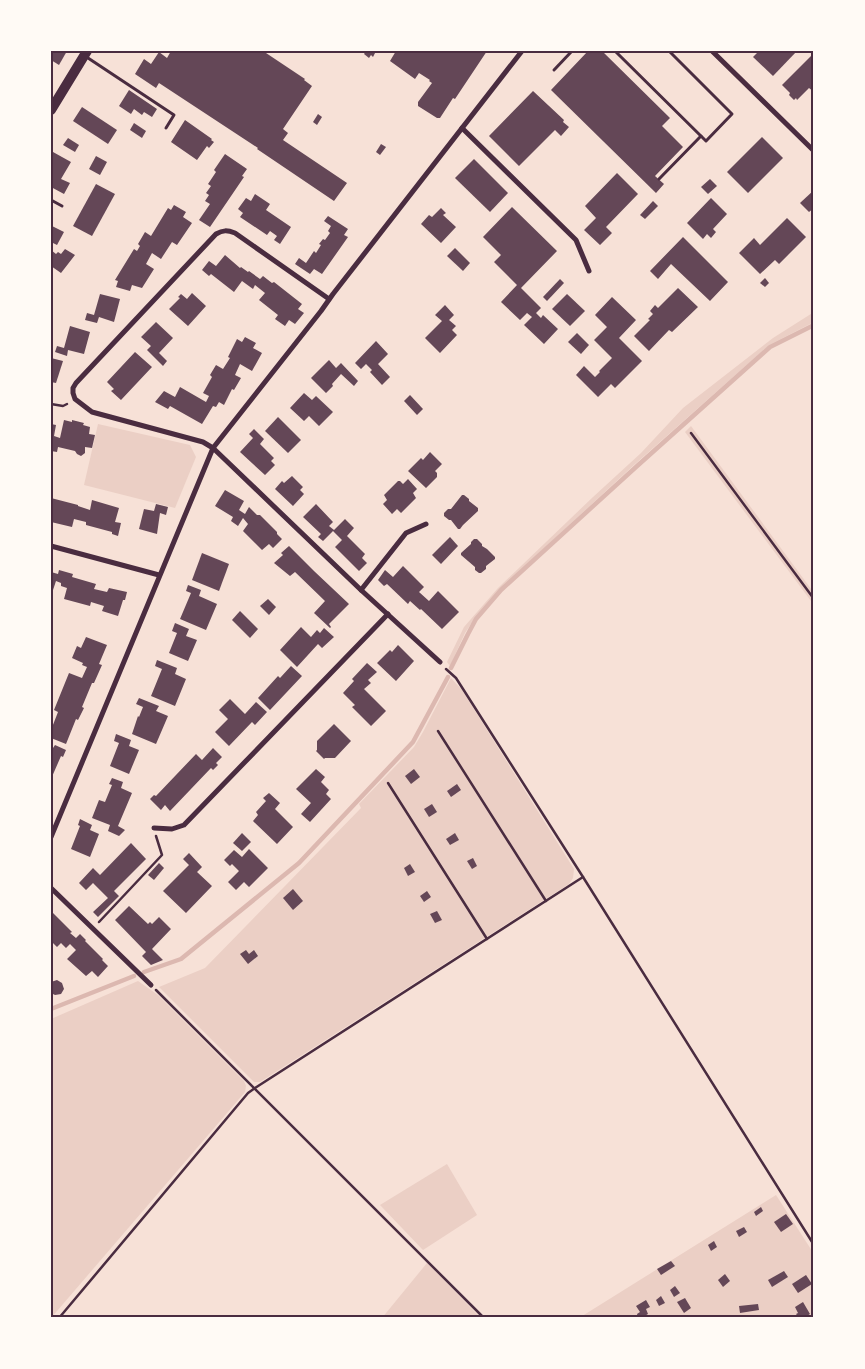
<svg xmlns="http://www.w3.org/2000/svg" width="865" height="1369" font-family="Raleway,sans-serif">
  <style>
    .green { fill: #ebcfc5 }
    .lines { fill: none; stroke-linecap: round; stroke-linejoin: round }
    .stream { stroke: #dcb8b0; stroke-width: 4.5 }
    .building { fill: #644757 }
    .path { stroke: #4a2c40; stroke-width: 2.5 }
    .service { stroke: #4a2c40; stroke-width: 3 }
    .minor { stroke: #4a2c40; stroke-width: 5 }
    .secondary { stroke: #4a2c40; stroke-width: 10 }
    .neatline { fill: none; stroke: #4a2c40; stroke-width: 2 }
  </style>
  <rect width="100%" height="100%" fill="#f7e1d7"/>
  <g class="green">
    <path d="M814,312V322L769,345L634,465L500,589L475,618L465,633L450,666L447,662L464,627L498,588L593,497L641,453L683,408L773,338Z"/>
    <path d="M98,424L190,445L196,457L175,508L84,485Z"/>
    <path d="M691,426L814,593V605L685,432Z"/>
    <path d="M451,678L462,690L574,869L573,878L569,884L260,1082H254L159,987L205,968L361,808L359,804L414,747L423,732Z"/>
    <path d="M138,981L158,995L244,1081L246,1086L245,1092L51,1318V1019Z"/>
    <path d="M447,1164L477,1215L423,1250L380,1205Z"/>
    <path d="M776,1195L814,1254V1318H579Z"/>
    <path d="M427,1263L477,1314L481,1318H382Z"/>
  </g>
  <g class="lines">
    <g class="stream">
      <path d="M451,668L468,634L476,619L501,590L636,467L770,347L814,325"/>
      <path d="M144,972L181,959L299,863L413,742L448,677"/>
      <path d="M51,1009L134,976"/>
    </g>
  </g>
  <g class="building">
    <path d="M51,51H67L59,65L51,60Z"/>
    <path d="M171,51H263L305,79L304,80L312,86L283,129L288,133L283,140L347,183L334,201L257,149L258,148L159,83L156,88L135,74L144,59L151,64L159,52L167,58Z"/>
    <path d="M366,51H376L373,57L371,55L369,58L364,54Z"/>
    <path d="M396,51H487L455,99L453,98L440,118H437L418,106V102L432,83L429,81L430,80L419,73L415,79L390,61Z"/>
    <path d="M588,51H602L670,118L662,126L683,147L655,176L664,184L656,193L551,90Z"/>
    <path d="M759,51H797L773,76L753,57Z"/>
    <path d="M814,53V92L809,88L797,100L796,98L794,100L789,95L790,93L782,85Z"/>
    <path d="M129,90L157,109L152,117L144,112L142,115L134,109L131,114L119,106Z"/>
    <path d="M533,91L564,120L563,122L569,127L561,136L555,130L519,166L489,136Z"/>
    <path d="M82,107L117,130L108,144L73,121Z"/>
    <path d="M318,114L322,117L317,125L313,122Z"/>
    <path d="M185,120L212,139L211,140L214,142L209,148L207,146L197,160L171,142Z"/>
    <path d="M134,123L146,131L142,138L130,130Z"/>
    <path d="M762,137L783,158L748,193L727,172Z"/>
    <path d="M68,138L79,145L75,152L63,145Z"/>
    <path d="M381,144L386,147L380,155L376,152Z"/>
    <path d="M53,152L71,162L61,179L70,183L64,194L51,187V155Z"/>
    <path d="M225,154L247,169L242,176L244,177L210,227L199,220L210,204L205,201L209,195L206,193L211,186L208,184L216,172L214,170Z"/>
    <path d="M96,156L107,162L100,175L89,169Z"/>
    <path d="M474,159L508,193L490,212L455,178Z"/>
    <path d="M617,173L638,194L606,227L612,233L600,245L584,230L596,218L585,206Z"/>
    <path d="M710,179L717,186L708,194L701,187Z"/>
    <path d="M96,184L115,194L92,236L73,226Z"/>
    <path d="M814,190V208L809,212L800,203Z"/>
    <path d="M255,194L270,204L266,210L291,227L280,244L274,240L277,236L270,231L267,235L240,217L243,213L238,209L246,198L251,201Z"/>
    <path d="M711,198L727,214L713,229L716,232L711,238L707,234L703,239L687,223Z"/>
    <path d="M653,201L658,206L645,219L640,215Z"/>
    <path d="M174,205L186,212L183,217L192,223L177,245L172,242L161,259L152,253L146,264L154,269L142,288L132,285L130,291L116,287L118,281L115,280L134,249L137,251L140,246L138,244L145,232L151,236L168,208L171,210Z"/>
    <path d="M512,207L557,251L521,288L541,308L536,313L541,318L543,315L558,329L544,344L524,325L532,317L527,313L520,320L501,302L517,285L494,262L501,255L483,237Z"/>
    <path d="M441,208L446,213L443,215L456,227L441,243L421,224L429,215L432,217Z"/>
    <path d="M328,216L348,229L344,235L348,237L322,274L314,269L310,274L295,264L299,258L306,263L314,251L316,253L321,245L319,244L323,239L325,240L330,233L328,231L331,226L324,221Z"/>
    <path d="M787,218L806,237L779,264L775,260L760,274L739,253L754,238L760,245Z"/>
    <path d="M52,226L64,232L57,245L51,242V228Z"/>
    <path d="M683,237L728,282L710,301L671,264L658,279L650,271Z"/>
    <path d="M455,248L470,263L463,271L447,256Z"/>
    <path d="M65,249L75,255L61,273L51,266V250L56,254L58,252L61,254Z"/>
    <path d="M225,255L240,268L241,267L248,272L249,271L260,279L263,276L272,283L274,282L302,304L298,309L304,313L295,324L289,320L285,326L275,319L278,315L259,300L265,293L255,285L253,289L242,281L234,292L211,274L209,276L202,270L209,261L216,266Z"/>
    <path d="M765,278L769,283L765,287L760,283Z"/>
    <path d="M560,279L564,283L547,301L543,297Z"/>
    <path d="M678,288L698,307L672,332L669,330L649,351L634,336L650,320L648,319L653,314L650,311L655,305L658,308Z"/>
    <path d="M192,293L206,306L188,326L169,309L180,298L178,297L181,294L187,299Z"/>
    <path d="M100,294L120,299L114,322L99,317L97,323L85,320L87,313L94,315Z"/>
    <path d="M567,294L585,311L570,326L552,309Z"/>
    <path d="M612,297L636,320L619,338L642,361L615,388L611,384L598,397L576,375L584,366L595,377L600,372L599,371L612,358L594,340L607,327L595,315Z"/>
    <path d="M445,305L454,315L449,320L456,326L452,330L457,335L440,353L425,338L442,321L435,315Z"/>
    <path d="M156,322L173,338L159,353L167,361L163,366L147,350L151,346L141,337Z"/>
    <path d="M70,326L90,332L84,354L68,350L67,356L55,352L57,346L64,348Z"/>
    <path d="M577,333L589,345L581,354L568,342Z"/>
    <path d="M245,337L256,343L253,348L262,353L252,371L240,364L235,375L241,378L234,390L232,389L224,405L219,402L216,407L213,406L202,424L170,406L168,409L155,402L164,391L175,397L180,387L206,402L209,396L203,393L212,377L210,375L216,365L223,369L230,358L228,357L237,339L242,342Z"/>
    <path d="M376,341L388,354L378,364L390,377L382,385L370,372L372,370L366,364L361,369L355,363Z"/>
    <path d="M135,352L152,367L121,400L111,391L114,389L107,382Z"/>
    <path d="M51,358L63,361L56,383L51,382Z"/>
    <path d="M329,360L336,368L341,363L358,381L354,386L341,374L332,384L333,386L326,393L311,378Z"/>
    <path d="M304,393L312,400L316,396L333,412L319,426L309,416L304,421L290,408Z"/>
    <path d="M410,395L423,409L417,415L404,401Z"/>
    <path d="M278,417L301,440L288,453L265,431Z"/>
    <path d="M64,420L72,422V420L84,423L83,425L90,427L89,434L95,435L92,448L85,447V453L81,456L77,454L75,451L58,447L57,452L51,451L53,439L51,438V424L56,425L54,436L60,438Z"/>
    <path d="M254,429L264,439L260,444L274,458L271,461L275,465L265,475L240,452L253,438L249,434Z"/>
    <path d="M430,452L442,464L435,471L437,473V477L426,488L408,471L421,458L423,460Z"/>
    <path d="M292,476L303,487L300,490L304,494L293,506L275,489L282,481L284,483Z"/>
    <path d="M408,479L417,489L413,493L416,498L401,513L397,509L392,514L383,504L387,500L384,495L398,481H400L403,484Z"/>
    <path d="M225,490L244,501L239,510L245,514L249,507L257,515H260L277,532V534L282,539L273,548L269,544L262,550L243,531L248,524L243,518L238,526L231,521L233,517L215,506Z"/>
    <path d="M462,495H464L469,499V501L478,508V511L463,525L460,529H458L451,520H449L444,516V513L448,509H451Z"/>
    <path d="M51,498L78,505V506L90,510L92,500L119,508L115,522L121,523L118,536L112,534V532L86,525V522L74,519L72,527L51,522Z"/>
    <path d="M156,504L168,507L166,515L160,513L157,534L139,529L144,509L154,511Z"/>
    <path d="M316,504L333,522L329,526L334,530L345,519L354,528L347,536L365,554L362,558L367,563L359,571L335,547L342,540L333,531L323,541L318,537L321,534L303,517Z"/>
    <path d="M450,537L458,546L441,564L432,555Z"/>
    <path d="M474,539H477L482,544V546L487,549L495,557V559L486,566V569L481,573H479L475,570V567L461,555V553L471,544V542Z"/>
    <path d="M289,546L314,571L349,604L329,624L331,627L330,628L314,613L325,601L295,572L290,576L274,563L283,555L281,553Z"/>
    <path d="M202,553L229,564L219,591L192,580Z"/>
    <path d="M403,566L424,587L419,592L429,601L438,591L459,612L442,629L421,609L420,610L410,601L408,604L387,584L384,586L378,580L385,570L393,577Z"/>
    <path d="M59,570L73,574L72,577L96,584L94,589L107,592L109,588L127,592L125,600H123L118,616L102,611L104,606L91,602L90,606L64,599L67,588L61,586V583L56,581L51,596V572L58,574Z"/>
    <path d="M188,585L201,590L199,596L217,604L206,630L180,619L191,593L186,591Z"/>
    <path d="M268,599L276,607L269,615L260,606Z"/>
    <path d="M240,611L258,629L250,638L232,620Z"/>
    <path d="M175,623L189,629L186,636L197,640L188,661L169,653L177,633L172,631Z"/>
    <path d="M301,627L311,637L317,630L320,633L324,628L334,637L322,648L318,644L297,667L280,650Z"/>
    <path d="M86,637L107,645L99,664L102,665L94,683H92L82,707L84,708L78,720L76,719L66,744L51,738V730L58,712L54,710L69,673L82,678L87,667L82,665L83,663L72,658L77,646L81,648Z"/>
    <path d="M398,645L414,661L396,681L377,663L390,650L392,652Z"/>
    <path d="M157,660L177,668L175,674L186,679L175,706L151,696L162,669L155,666Z"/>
    <path d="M367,663L377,672L368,680L371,683L364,689L386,711L371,726L352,707L355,705L343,693L354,681L352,679Z"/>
    <path d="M291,666L302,676L270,710L258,698L278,676L280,678Z"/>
    <path d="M139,698L159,706L156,711L168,716L156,744L132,734L138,716L139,717L143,707L136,704Z"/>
    <path d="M230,699L245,714L256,702L267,712L255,725L252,722L229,746L215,732L228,719L219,710Z"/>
    <path d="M334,724L351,741L335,758H325L324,759L316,751L317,750V741Z"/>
    <path d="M116,734L131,740L129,746L139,750L129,774L110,766L119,743L114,741Z"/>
    <path d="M55,745L66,750L63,757L61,756L51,779V751Z"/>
    <path d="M213,748L222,757L216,763L218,765L213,770L211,768L170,811L165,805L161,810L150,799L154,795L156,796L196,754L202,760Z"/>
    <path d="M316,769L325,777L321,782L329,790L326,794L331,799L310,822L301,814L311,803L296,789Z"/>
    <path d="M414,769L420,777L411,784L405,776Z"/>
    <path d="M112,778L123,782L121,788L132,793L118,826L125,830L119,836L108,831L110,825L92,818L99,800L105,802L112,785L109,784Z"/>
    <path d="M457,784L461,790L451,797L447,791Z"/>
    <path d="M269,793L280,803L275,809L293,827L277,844L253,821L258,815L256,812L266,801L263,798Z"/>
    <path d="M432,804L437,812L429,817L424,809Z"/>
    <path d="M80,819L92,825L90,830L99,834L90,857L71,849L80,826L78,825Z"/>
    <path d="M242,833L251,842L242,851L233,843Z"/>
    <path d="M455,833L459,840L450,845L446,839Z"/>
    <path d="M131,843L146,859L114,891L119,896L98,917L93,912L108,898L93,883L86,890L79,883L93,868L100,875Z"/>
    <path d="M249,849L268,868L249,887L244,882L236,890L228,882L239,871L232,864L230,866L224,860L234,850L242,857Z"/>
    <path d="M189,853L202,867L197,872L212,886L186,913L163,891L189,865L183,859Z"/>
    <path d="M473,858L477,866L472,869L467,861Z"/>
    <path d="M159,863L164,868L154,880L148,875Z"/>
    <path d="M410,864L415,872L408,876L404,868Z"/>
    <path d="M293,889L303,901L293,910L283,898Z"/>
    <path d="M427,891L431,897L424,902L420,896Z"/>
    <path d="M129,906L148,924L150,922L152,924L159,917L171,929L152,949L163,960L151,965L142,956L146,952L115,920Z"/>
    <path d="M51,911L72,932L70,933L76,938L80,934L86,940L85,941L103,959L102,960L108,966L98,977L92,971L86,976L67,959L76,950L70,944L66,948L61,943L57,947L51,941Z"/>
    <path d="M437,911L442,920L435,923L430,914Z"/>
    <path d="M246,950L249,954L254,950L258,956L248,964L240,954Z"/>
    <path d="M57,980L62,983L64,989L61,994L55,995L51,993V982Z"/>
    <path d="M761,1207L763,1211L756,1216L754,1212Z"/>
    <path d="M786,1214L793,1224L781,1232L774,1222Z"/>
    <path d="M744,1227L747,1232L739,1237L736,1231Z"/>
    <path d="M714,1241L717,1247L711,1251L708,1245Z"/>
    <path d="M671,1261L675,1266L661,1275L657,1269Z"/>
    <path d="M784,1271L788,1277L772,1287L768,1280Z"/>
    <path d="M725,1274L730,1281L723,1287L718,1280Z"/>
    <path d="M806,1275L812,1284L798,1293L792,1284Z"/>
    <path d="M675,1286L680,1293L674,1297L670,1290Z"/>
    <path d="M661,1296L665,1303L659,1306L656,1300Z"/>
    <path d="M685,1298L691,1308L684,1313L677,1302Z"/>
    <path d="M646,1300L650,1307L646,1309L648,1314L641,1318H638L637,1314L640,1312L636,1306Z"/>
    <path d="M803,1302L810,1314L804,1318H799L796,1314L798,1313L795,1307Z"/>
    <path d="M758,1304L759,1310L740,1313L739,1306Z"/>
  </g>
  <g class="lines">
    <g class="path">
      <path d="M51,404L63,406L67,404"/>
      <path d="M691,433L814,599"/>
      <path d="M446,669L456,678L583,877L814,1245"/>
      <path d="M438,731L546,901"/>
      <path d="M388,783L487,939"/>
      <path d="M99,922L162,855L156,836"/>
      <path d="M156,990L484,1318"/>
      <path d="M59,1318L248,1093L255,1088L583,877"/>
    </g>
    <g class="service">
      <path d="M615,51L706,141L732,114L669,51"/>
      <path d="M85,56L174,115L166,128"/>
      <path d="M554,70L572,51"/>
      <path d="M659,179L701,136"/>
      <path d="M51,200L62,206"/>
    </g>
    <g class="minor">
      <path d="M712,51L814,151"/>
      <path d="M462,128L576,240L589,271"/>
      <path d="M329,299L235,233C227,230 223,230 216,234L76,383L73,388V393L75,399L92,412L203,442L213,448L361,590L440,662"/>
      <path d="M51,546L159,575"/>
      <path d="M361,590L406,533L426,524"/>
      <path d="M154,828L172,829L184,825L388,614"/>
      <path d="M51,837L213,448L321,311L333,294L522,51"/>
      <path d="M51,888L151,985"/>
    </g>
    <path class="secondary" d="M51,110L87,51"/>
  </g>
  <rect width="865" height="1369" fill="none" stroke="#fffaf5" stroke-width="105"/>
  <rect x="52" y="52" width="760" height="1264" class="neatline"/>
</svg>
